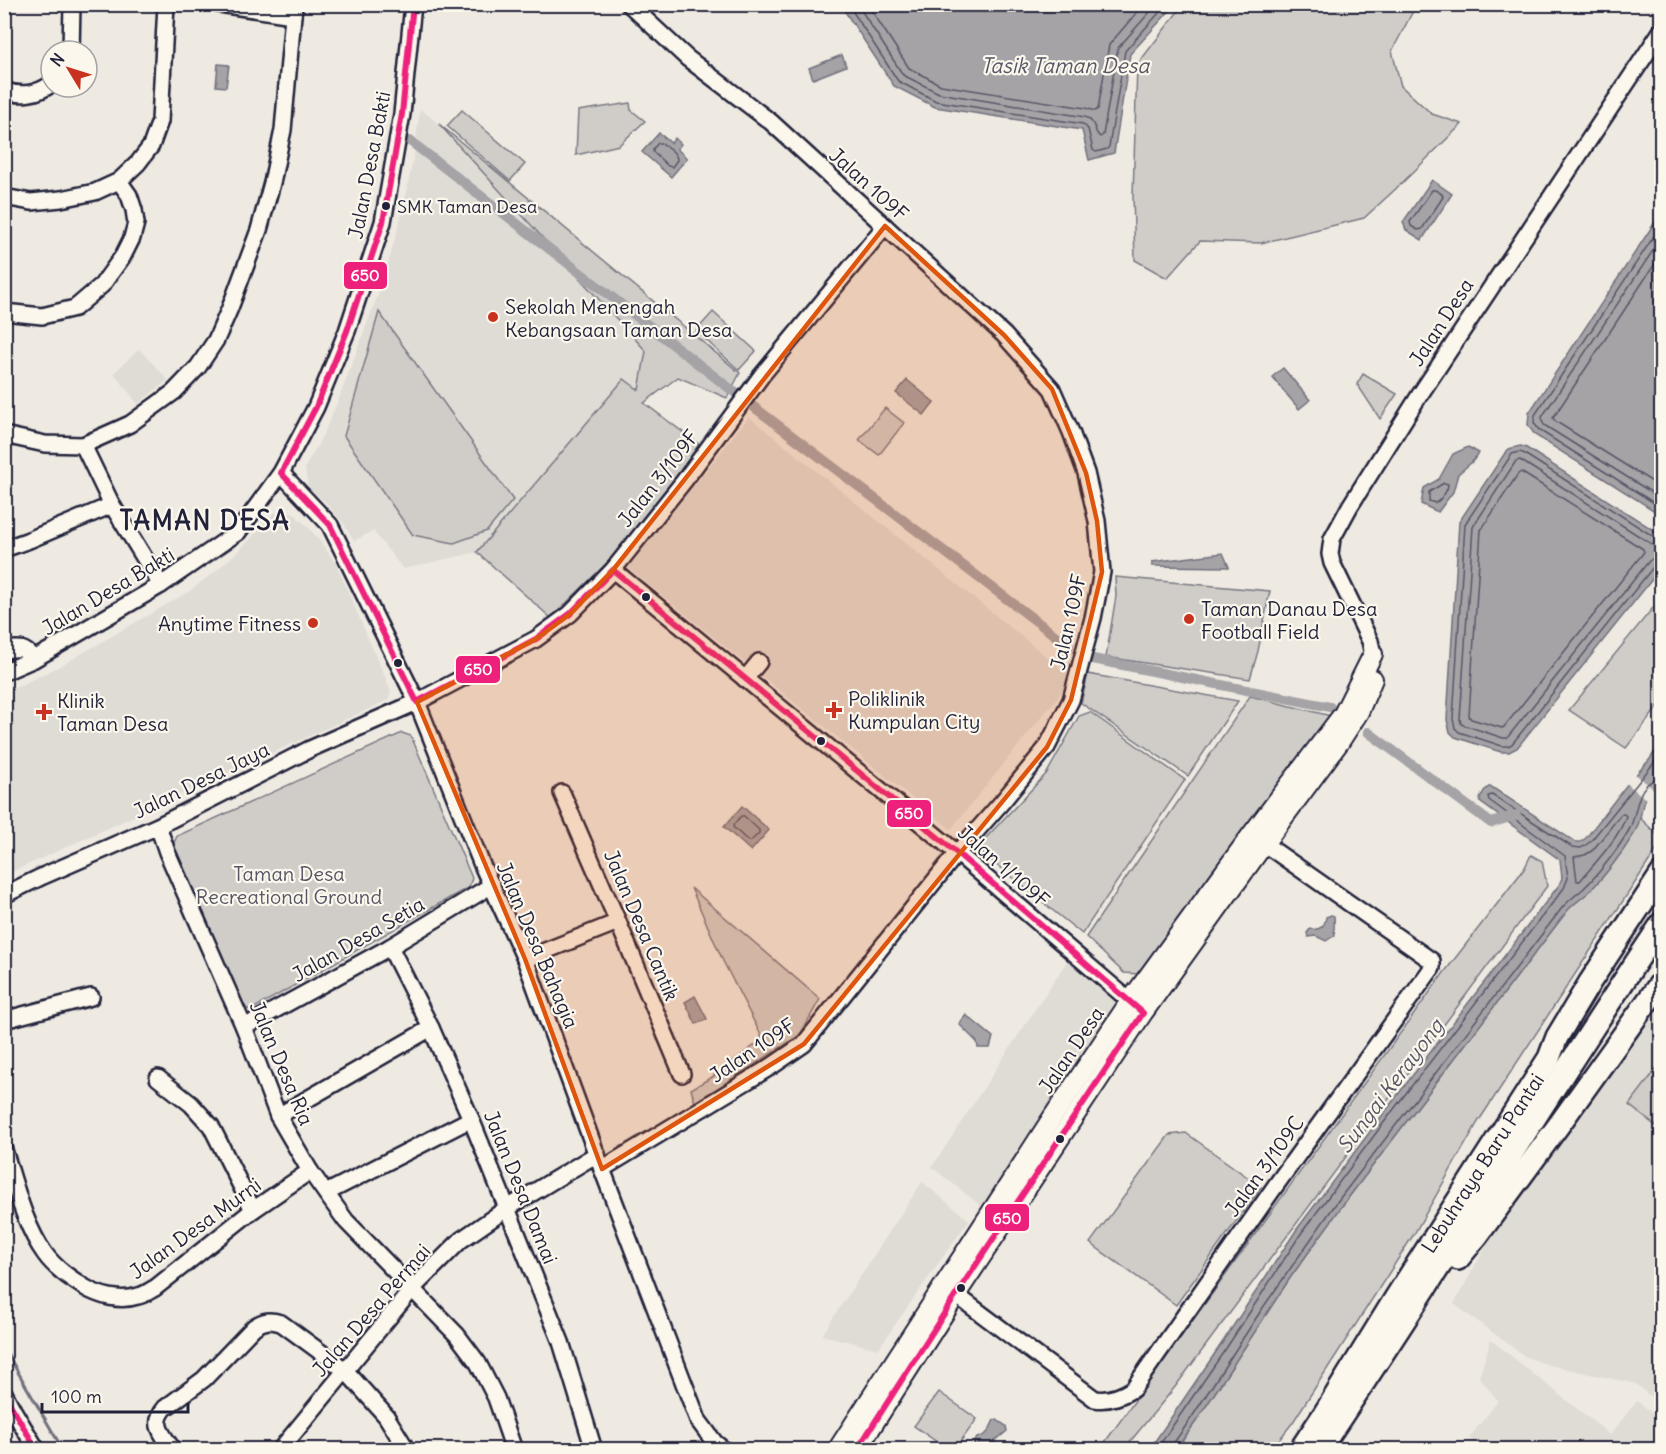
<svg xmlns="http://www.w3.org/2000/svg" width="1666" height="1454" font-family="Delius,sans-serif">
  <style>
    .built { fill: #dfdbd5 }
    .green { fill: #d0cdc9; stroke: #797882; stroke-width: 1.5 }
    .water { fill: #a6a3a7; stroke: #716f7c; stroke-width: 1.5 }
    .pier { fill: #eeeae2 }
    .lines { fill: none; stroke-linecap: round; stroke-linejoin: round }
    .shore { stroke: #575666; stroke-width: 1.5 }
    .stream { stroke: #716f7c; stroke-width: 3 }
    .canal { stroke: #a6a3a7; stroke-width: 10 }
    .minor-casing { stroke: #22223b; stroke-width: 20 }
    .major-casing { stroke: #22223b; stroke-width: 22 }
    .highway-casing { stroke: #22223b; stroke-width: 26 }
    .minor { stroke: #fbf7ec; stroke-width: 15 }
    .major { stroke: #fbf7ec; stroke-width: 18 }
    .highway { stroke: #fbf7ec; stroke-width: 21 }
    .bus-1-casing { stroke: #fbf7ec; stroke-width: 10 }
    .bus-1 { stroke: #ed207b; stroke-width: 6 }
    .marked { fill: #de560e; fill-opacity: 0.2; stroke: #de560e; stroke-width: 4.5; stroke-linejoin: round }
    .bus-dot { fill: #22223b; stroke: #fbf7ec; stroke-width: 2 }
    .poi-dot { fill: #c8321e; stroke: #fbf7ec; stroke-width: 2 }
    .labels { text-anchor: middle; dominant-baseline: central; stroke-width: 4.5; stroke-linejoin: round; paint-order: stroke }
    .bus-label { font-size: 18px; fill: #22223b; stroke: #fbf7ec; text-anchor: start }
    .street-label { font-size: 20px; fill: #22223b; stroke: #fbf7ec }
    .poi-label { font-size: 20px; fill: #22223b; stroke: #fbf7ec; text-anchor: start }
    .park-label { font-size: 20px; fill: #565566; stroke: #fbf7ec }
    .water-label { font-size: 21px; font-style: italic; fill: #575666; stroke: #fbf7ec }
    .district-label { font-size: 26px; font-weight: bold; letter-spacing: 1.5px; fill: #22223b; stroke: #fbf7ec }
    .line-badge { stroke: #fbf7ec; stroke-width: 2 }
    .badge-label { font-size: 16px; text-anchor: middle; font-weight: bold; fill: #fff }
  </style>
  <rect width="100%" height="100%" fill="#eeeae2"/>
  <filter id="ink" filterUnits="userSpaceOnUse"><feTurbulence type="fractalNoise" baseFrequency=".0167" numOctaves="2"/><feDisplacementMap in="SourceGraphic" scale="12" xChannelSelector="R" yChannelSelector="G"/><feConvolveMatrix kernelMatrix="1 2 1 2 8 2 1 2 1" color-interpolation-filters="sRGB"/></filter>
  <g filter="url(#ink)">
    <g class="built">
      <path d="M420,109L439,124L646,351L639,390L624,379L477,552L403,569L373,531L354,541L344,524L326,503L308,487L305,468L324,433L338,401L384,279L401,217L414,155Z"/>
      <path d="M139,349L168,380L138,404L114,373Z"/>
      <path d="M749,417L1073,678L951,829L628,568Z"/>
      <path d="M292,512L308,527L323,545L336,564L391,691L388,700L5,875V693L64,664L188,592L216,571L243,547L274,513Z"/>
      <path d="M1067,961L1121,1002L986,1210L932,1167Z"/>
      <path d="M1661,991V1406L1636,1384L1549,1365L1526,1357L1454,1304L1500,1221Z"/>
      <path d="M922,1182L969,1220L878,1349L822,1335Z"/>
      <path d="M1491,1340L1610,1435L1637,1401L1661,1420V1449H1483L1469,1438L1498,1401L1479,1377Z"/>
    </g>
    <g class="green">
      <path d="M1183,5H1414L1413,11L1392,51L1401,86L1432,114L1462,124L1400,185L1364,218L1261,243L1200,241L1167,278L1135,260L1133,196L1137,65Z"/>
      <path d="M630,103L631,110L645,121L619,145L576,155L578,111Z"/>
      <path d="M462,110L525,164L510,181L447,126Z"/>
      <path d="M439,124L740,373L727,398L678,377L644,403L700,445L679,478L612,558L551,618L477,552L624,379L639,390L646,351Z"/>
      <path d="M379,312L513,500L487,531L454,543L413,535L344,436Z"/>
      <path d="M713,312L756,351L739,370L696,331Z"/>
      <path d="M1363,374L1397,394L1380,419L1357,384Z"/>
      <path d="M885,408L904,423L879,455L859,440Z"/>
      <path d="M1115,577L1270,591L1258,651L1250,679L1106,657L1116,596Z"/>
      <path d="M1661,598V703L1626,748L1569,710Z"/>
      <path d="M1088,674L1238,701L1188,776L1081,703Z"/>
      <path d="M1250,696L1331,716L1140,974L1124,973L1086,937Z"/>
      <path d="M1090,712L1185,780L1082,934L983,854V841L1047,773L1079,716Z"/>
      <path d="M402,733L411,736L472,878L469,887L251,1010L242,1007L173,845L177,836Z"/>
      <path d="M1640,818L1661,838V843L1478,1122L1414,1234L1293,1422L1272,1449L1176,1450L1197,1420L1290,1278L1342,1206L1567,911C1573,904 1581,899 1588,892C1605,876 1633,840 1640,818Z"/>
      <path d="M1531,855L1542,861L1547,886L1175,1387L1124,1449H1100L1443,974L1524,869Z"/>
      <path d="M691,888L820,999L800,1035L695,1103L691,1089L712,1077L763,1039L723,961Z"/>
      <path d="M1661,1063V1130L1629,1105Z"/>
      <path d="M1186,1133L1261,1187L1176,1305L1090,1243L1169,1135Z"/>
      <path d="M939,1392L977,1419L955,1449H947L914,1426Z"/>
    </g>
    <g class="water">
      <path d="M849,4H1175V5L1130,54L1114,153L1089,160L1082,130L935,107L894,86L844,10Z"/>
      <path d="M842,55L846,66L813,79L809,68Z"/>
      <path d="M218,64L229,65L226,87L216,86Z"/>
      <path d="M659,133L671,143L675,138L681,144L677,149L687,158L671,177L642,152Z"/>
      <path d="M1432,180L1452,194L1422,240L1406,230L1403,222Z"/>
      <path d="M1661,213V515L1535,435L1528,425L1529,413Z"/>
      <path d="M1283,368L1310,400L1299,409L1272,377Z"/>
      <path d="M907,380L934,402L924,415L896,393Z"/>
      <path d="M1520,446L1525,447L1661,535L1662,567L1517,748L1509,752H1501L1455,737L1450,732L1447,720L1459,522L1505,453L1509,449Z"/>
      <path d="M1468,447L1479,453L1472,462L1458,474L1453,492L1438,512L1421,504L1424,488L1439,479L1453,454Z"/>
      <path d="M1223,553L1229,567L1152,566V562Z"/>
      <path d="M1661,742V783C1636,797 1646,813 1634,834C1622,853 1604,877 1588,893C1581,899 1573,904 1567,911L1342,1206L1290,1278L1197,1420L1176,1449L1149,1450L1222,1343L1297,1229L1396,1097L1559,885L1562,878L1560,860L1480,802V799L1484,791L1490,786L1575,842H1580L1586,838L1625,787L1650,759Z"/>
      <path d="M742,806L769,830L751,851L724,827Z"/>
      <path d="M1331,915L1334,916C1335,922 1333,928 1335,935L1326,941L1316,936L1308,937L1307,933L1310,929C1320,931 1325,926 1326,917Z"/>
      <path d="M695,996L707,1019L696,1024L685,1002Z"/>
      <path d="M966,1015L993,1037L990,1048H978L977,1042L959,1024Z"/>
      <path d="M994,1420H997L1006,1426L1007,1431L995,1441L994,1449H974L973,1445L977,1438C990,1434 988,1431 994,1420Z"/>
    </g>
    <path class="pier" d="M1634,773L1655,790L1647,800L1625,782Z"/>
    <g class="lines">
      <g class="shore">
        <path d="M853,4V12L898,81L936,101L1083,124L1088,129L1093,150L1096,152L1107,149L1109,147L1125,51L1167,4"/>
        <path d="M860,4L861,10L903,75L939,93L1085,117C1097,122 1093,132 1100,137L1103,135L1118,48L1157,4"/>
        <path d="M869,4L870,8L909,68L941,85L1085,108L1095,111L1098,109L1109,45L1144,4"/>
        <path d="M658,143H661C667,147 677,152 677,160L672,167L668,166L653,152V149Z"/>
        <path d="M1432,190H1435L1442,194L1443,197L1422,229L1418,230L1411,226L1410,222Z"/>
        <path d="M1662,224L1535,415L1534,423L1539,430L1662,508"/>
        <path d="M1662,237L1542,417V421L1544,425L1662,499"/>
        <path d="M1662,253L1553,418L1555,421L1662,488"/>
        <path d="M1521,472L1643,549L1644,552L1504,727L1502,728L1471,719L1469,716L1481,530L1518,474Z"/>
        <path d="M1444,483L1448,484C1448,491 1440,501 1435,503L1429,501V492Z"/>
        <path d="M1662,539L1656,538L1523,453L1519,452L1512,454L1465,524L1453,719L1455,728L1459,732L1502,746H1508L1512,744L1654,566L1662,564"/>
        <path d="M1662,547L1653,545L1520,460L1516,461L1473,527L1460,719L1461,724L1503,738H1507L1649,561L1655,557L1662,556"/>
        <path d="M1621,814H1624L1626,816C1620,837 1594,864 1580,881H1577L1574,857L1585,855L1593,850Z"/>
        <path d="M741,816H744L759,830V833L751,841H748L733,827L734,824Z"/>
        <path d="M1156,1450L1227,1347L1302,1232L1400,1101L1564,888L1568,878L1565,856L1489,800L1488,796L1492,795L1572,847L1581,848L1590,842L1662,753"/>
        <path d="M1171,1450L1173,1444L1192,1417L1262,1309L1337,1202L1562,908C1568,901 1576,895 1583,889C1599,874 1618,849 1629,830C1639,813 1634,781 1662,778"/>
      </g>
      <path class="stream" d="M4,1348L63,1450"/>
      <g class="canal">
        <path d="M410,141L737,394"/>
        <path d="M750,404L1069,646"/>
        <path d="M1093,659L1330,707"/>
        <path d="M1368,732L1491,823L1516,815"/>
      </g>
      <g class="minor-casing">
        <g id="minor">
          <path d="M219,4L293,15"/>
          <path d="M71,51L72,4"/>
          <path d="M4,90C20,97 38,94 51,84"/>
          <path d="M4,197L31,202L61,199L95,192L119,181L138,163L151,146L160,121L166,4"/>
          <path d="M4,312L42,316L75,308L102,285L123,256L132,238L136,223L134,210L129,195L119,181"/>
          <path d="M4,435L45,444L83,445L130,424L174,392L198,367L216,340L230,308L259,230L272,183L283,130L294,4"/>
          <path d="M83,445L112,505L161,585"/>
          <path d="M281,473L330,525L417,702L482,865L525,959L602,1169L698,1420L715,1443L724,1450"/>
          <path d="M4,549L29,540L112,505"/>
          <path d="M613,570L957,853L1138,1008"/>
          <path d="M4,650C20,648 24,647 34,659"/>
          <path d="M1373,654L1370,641L1332,563L1330,554L1332,539L1350,506L1419,396L1662,30"/>
          <path d="M4,672L34,659L50,650L161,585L238,532L281,473L316,407L347,331L383,222L402,114L413,4"/>
          <path d="M745,679L759,662"/>
          <path d="M562,793L618,922L682,1074"/>
          <path d="M158,826L167,852L244,1027L278,1116L310,1171L346,1221L457,1335L478,1363L496,1398L514,1450"/>
          <path d="M4,895L43,876L158,826L310,749L417,702L536,639L570,614L613,570L684,481L762,375L885,226"/>
          <path d="M390,947L431,1028L471,1119L561,1342L594,1450"/>
          <path d="M525,959L618,922"/>
          <path d="M4,1020L91,997"/>
          <path d="M244,1027L390,947L492,885"/>
          <path d="M158,1078L191,1104L211,1126L253,1210"/>
          <path d="M278,1116L431,1028"/>
          <path d="M4,1150C15,1184 24,1225 45,1254C55,1268 70,1278 84,1287C99,1296 120,1302 138,1296C144,1295 149,1291 155,1288L253,1210L310,1171"/>
          <path d="M602,1169L772,1066L804,1044L957,853L1002,802L1047,747L1071,700L1093,618L1102,572L1097,521L1086,473L1071,432L1052,389L1004,335L771,122L687,58L629,4"/>
          <path d="M326,1193L471,1119"/>
          <path d="M947,1288L1095,1399C1108,1401 1122,1396 1133,1389L1276,1185L1432,968V961L1256,838"/>
          <path d="M4,1393L13,1410L37,1450"/>
          <path d="M173,1450C163,1434 151,1425 165,1408L204,1379L254,1327C264,1320 270,1320 281,1323L345,1370L386,1416L407,1450"/>
          <path d="M280,1450L413,1288L461,1240L506,1209L597,1154"/>
        </g>
      </g>
      <g class="major-casing">
        <g id="major">
          <path d="M837,1450L1052,1118L1130,1001L1251,835L1343,714L1373,654"/>
          <path d="M857,1450L956,1295L1143,1013L1264,844L1339,743L1359,712L1373,679"/>
        </g>
      </g>
      <g class="highway-casing">
        <g id="highway">
          <path d="M1458,1259L1477,1236L1561,1122L1662,981"/>
          <path id="s1" d="M1300,1450L1324,1414L1396,1297L1549,1058L1557,1037L1590,982L1662,873"/>
          <path d="M1319,1450C1436,1276 1546,1097 1662,923"/>
        </g>
      </g>
      <use href="#minor" class="minor"/>
      <use href="#major" class="major"/>
      <use href="#highway" class="highway"/>
      <g class="bus-1-casing">
        <g id="bus-1">
          <path d="M413,4L402,114L383,222L347,331L316,407L281,473L330,525L417,702L536,639L570,614L613,570L957,853L1143,1013L956,1295L857,1450"/>
          <path d="M4,1394L37,1450"/>
        </g>
      </g>
      <use href="#bus-1" class="bus-1"/>
    </g>
  </g>
  <path class="marked" d="M885,226L1004,335L1052,389L1086,473L1097,521L1102,572L1071,700L1047,747L804,1044L602,1169L525,959L417,702L536,639L570,614L613,570Z"/>
  <g class="bus-dot">
    <circle cx="386" cy="206" r="5"/>
    <circle cx="646" cy="597" r="5"/>
    <circle cx="398" cy="663" r="5"/>
    <circle cx="821" cy="741" r="5"/>
    <circle cx="1060" cy="1139" r="5"/>
    <circle cx="961" cy="1288" r="5"/>
  </g>
  <g class="poi-dot">
    <circle cx="493" cy="317" r="6"/>
    <circle cx="1189" cy="619" r="6"/>
    <circle cx="313" cy="623" r="6"/>
    <path d="M831 701h6v6h6v6h-6v6h-6v-6h-6v-6h6z"/>
    <path d="M41 703h6v6h6v6h-6v6h-6v-6h-6v-6h6z"/>
  </g>
  <g class="labels">
    <g class="bus-label">
      <text x="397" y="206">SMK Taman Desa</text>
    </g>
    <g class="street-label">
      <text transform="translate(369 165) rotate(-79)">Jalan Desa Bakti</text>
      <text transform="translate(869 184) rotate(42)">Jalan 109F</text>
      <text transform="translate(1441 322) rotate(-57)">Jalan Desa</text>
      <text transform="translate(658 478) rotate(-52)">Jalan 3/109F</text>
      <text transform="translate(108 591) rotate(-31)">Jalan Desa Bakti</text>
      <text transform="translate(1068 622) rotate(-77)">Jalan 109F</text>
      <text transform="translate(201 780) rotate(-26)">Jalan Desa Jaya</text>
      <text transform="translate(1004 866) rotate(41)">Jalan 1/109F</text>
      <text transform="translate(642 925) rotate(67)">Jalan Desa Cantik</text>
      <text transform="translate(358 939) rotate(-30)">Jalan Desa Setia</text>
      <text transform="translate(538 945) rotate(67)">Jalan Desa Bahagia</text>
      <text transform="translate(752 1050) rotate(-34)">Jalan 109F</text>
      <text transform="translate(1071 1050) rotate(-56)">Jalan Desa</text>
      <text transform="translate(282 1063) rotate(67)">Jalan Desa Ria</text>
      <text stroke="none"><textPath href="#s1" startOffset="340">Lebuhraya Baru Pantai</textPath></text>
      <text transform="translate(1264 1166) rotate(-54)">Jalan 3/109C</text>
      <text transform="translate(521 1187) rotate(68)">Jalan Desa Damai</text>
      <text transform="translate(195 1228) rotate(-36)">Jalan Desa Murni</text>
      <text transform="translate(371 1310) rotate(-49)">Jalan Desa Permai</text>
    </g>
    <g class="poi-label">
      <text x="505" y="306">Sekolah Menengah<tspan x="505" dy="23">Kebangsaan Taman Desa</tspan></text>
      <text x="1201" y="608">Taman Danau Desa<tspan x="1201" dy="23">Football Field</tspan></text>
      <text x="301" y="623" text-anchor="end">Anytime Fitness</text>
      <text x="848" y="698">Poliklinik<tspan x="848" dy="23">Kumpulan City</tspan></text>
      <text x="57" y="700">Klinik<tspan x="57" dy="23">Taman Desa</tspan></text>
    </g>
    <g class="park-label">
      <text x="289" y="873">Taman Desa<tspan x="289" dy="23">Recreational Ground</tspan></text>
    </g>
    <g class="water-label">
      <text x="1065" y="65">Tasik Taman Desa</text>
      <text transform="translate(1390 1086) rotate(-53)">Sungai Kerayong</text>
    </g>
    <g class="district-label">
      <text x="205" y="520">TAMAN DESA</text>
    </g>
  </g>
  <g class="line-badge">
    <rect x="343" y="261" width="45" height="29" rx="6" fill="#ed207b"/>
    <rect x="455" y="655" width="46" height="29" rx="6" fill="#ed207b"/>
    <rect x="886" y="799" width="46" height="29" rx="6" fill="#ed207b"/>
    <rect x="984" y="1203" width="46" height="29" rx="6" fill="#ed207b"/>
  </g>
  <g class="badge-label">
    <text x="365" y="281">650</text>
    <text x="478" y="675">650</text>
    <text x="909" y="819">650</text>
    <text x="1007" y="1224">650</text>
  </g>
  <rect width="1666" height="1454" fill="none" stroke="#fbf7ec" stroke-width="24"/>
  <rect x="12" y="12" width="1642" height="1430" fill="none" stroke="#22223b" stroke-width="2" filter="url(#ink)"/>
  <g transform="translate(69 69) rotate(308)"><circle r="28" fill="#fbf7ec" stroke="#a4a2a5" stroke-width="1.5"/>
  <path d="M0-4.5L10 22L0 15L-10 22Z" fill="#c8321e"/>
  <text y="-9" font-size="16" font-weight="bold" text-anchor="middle" fill="#22223b">N</text>
  </g>
  <path d="M42 1403v9h146v-9" fill="none" stroke="#22223b" stroke-width="3"/>
  <text x="51" y="1403" font-size="18" fill="#22223b" stroke="#fbf7ec" stroke-width="4.5" paint-order="stroke">100 m</text>
</svg>
